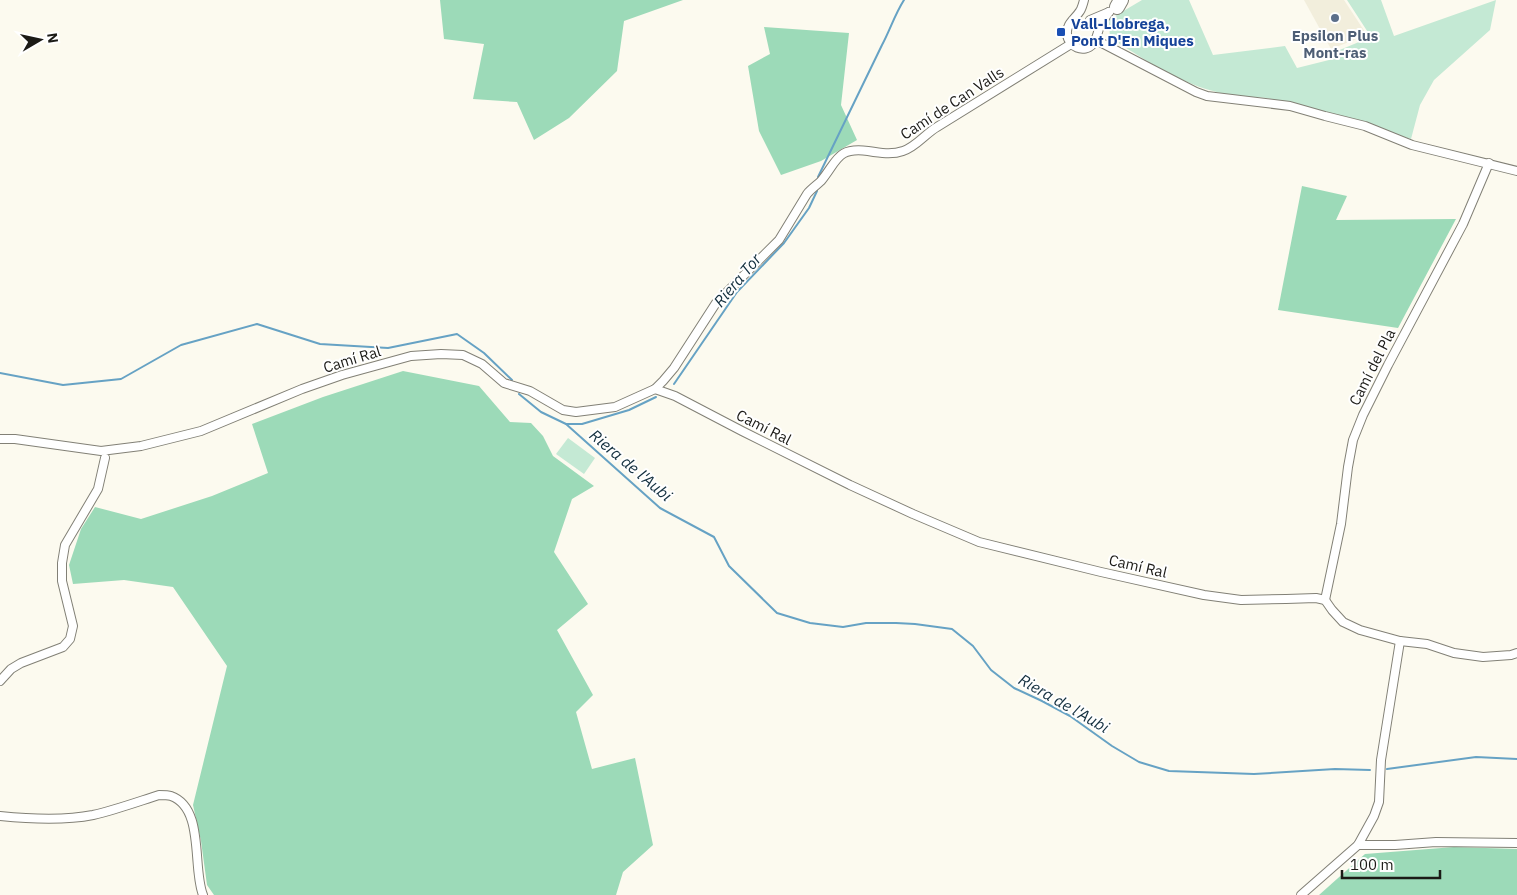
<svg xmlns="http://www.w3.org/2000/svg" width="1517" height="895" font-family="'IBM Plex Sans',sans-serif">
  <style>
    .built { fill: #f2eedc }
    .green { fill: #c4e9d4 }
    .forest { fill: #9cdab8 }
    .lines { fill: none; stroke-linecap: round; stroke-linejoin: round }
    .stream { stroke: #66a2c4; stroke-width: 2 }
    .minor-casing { stroke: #828076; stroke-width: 10 }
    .motorway-casing { stroke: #828076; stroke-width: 16 }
    .minor { stroke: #fff; stroke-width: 8 }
    .motorway { stroke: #fff; stroke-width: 14 }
    .service-dot { fill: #5c6f8a; stroke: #fff; stroke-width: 2 }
    .transit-dot { fill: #1a4fb4; stroke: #fff; stroke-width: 2 }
    .labels { text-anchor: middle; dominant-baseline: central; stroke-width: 4; stroke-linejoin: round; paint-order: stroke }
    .transit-label { font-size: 15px; font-weight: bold; fill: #164399; stroke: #fff; text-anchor: start }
    .service-label { font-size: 15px; font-weight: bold; fill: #4e5e75; stroke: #fff }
    .street-label { font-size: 15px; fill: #1b1a16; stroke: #fff }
    .water-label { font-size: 16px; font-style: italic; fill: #132f3e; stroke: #fff }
  </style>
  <rect width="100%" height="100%" fill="#fcfaef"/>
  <path class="built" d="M1304,0H1344L1367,35L1331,49Z"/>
  <g class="green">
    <path d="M1142,0H1189L1213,55L1285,46L1297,68L1333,59L1330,54L1371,37L1347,0H1381L1394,36L1496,0L1490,30L1434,80L1420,105L1411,139L1267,98C1249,97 1230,96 1213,91C1175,81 1143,58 1110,38L1109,23L1110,19Z"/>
    <path d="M568,438L595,458L584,474L556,454Z"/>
  </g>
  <g class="forest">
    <path d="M440,0H683L624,21L617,71L569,118L534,140L517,102L473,99L484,44L444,39Z"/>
    <path d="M764,27L849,33L841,105L857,140L821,161L781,175L759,131L748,66L770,54Z"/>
    <path d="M1302,186L1347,196L1336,220L1456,219L1398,328L1278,310Z"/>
    <path d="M403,371L479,386L510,422L531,423L543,436L553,456L594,486L572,499L554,552L588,604L557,630L593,695L576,712L592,769L635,758L653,845L623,872L616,895H214L207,885L201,841L193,805L227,666L173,587L124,580L73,584L69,565L81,529L95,507L141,519L212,496L268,473L252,424L323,397Z"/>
    <path d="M1454,847L1517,849V895H1319L1365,854Z"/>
  </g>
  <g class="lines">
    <g class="stream">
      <path d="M818,177C839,133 861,89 882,45C890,30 895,14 904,0"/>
      <path d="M0,373L63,385L121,379L181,345L257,324L320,344L388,348L457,334L484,353L512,380"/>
      <path d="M674,384L737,292L784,243L809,208L817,191"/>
      <path d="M519,394L541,412L566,424L660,508L714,537L729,566L777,613L810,623L843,627L866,623H896L915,624L952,629L973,646L991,670L1014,688L1042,701L1070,716L1112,746L1139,762L1169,771L1254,774L1335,769L1370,770"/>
      <path d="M566,424H582L629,410L656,397"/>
      <path d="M1387,769L1476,757L1517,759"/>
    </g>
    <g class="minor-casing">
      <g id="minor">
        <path d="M1084,0C1083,4 1082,8 1080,11C1075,19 1066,24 1067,34C1068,47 1084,54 1093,44C1097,39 1097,34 1099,29C1101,23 1105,18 1109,12"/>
        <path d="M1090,20L1109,12"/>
        <path d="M1096,40L1196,92L1207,96L1290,106L1325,116L1365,126L1412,145L1517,171"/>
        <path d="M655,389L675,396L742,431L850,485L913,514L979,542L1101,572L1204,595L1241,600L1286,599L1316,598L1325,600L1332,610L1343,622L1360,630L1400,641L1427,644L1454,653L1483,657L1511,655L1517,653"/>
        <path d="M0,439H15L101,451L141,446L201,431L302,389L342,375L411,356L441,354L463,355L482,364L504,383L530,391L563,410L576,412L615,407L655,389L663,381L674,368L716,303L779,240L807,194C811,189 817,185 821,181C838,160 837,147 868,151C880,153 892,155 903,151C916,147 925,134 937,127L1071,44"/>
        <path d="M1325,600L1341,524L1348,467L1353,440L1363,415L1388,365L1463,224L1489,163"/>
        <path d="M0,681L11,669L21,663L63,647L70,639L73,626L62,581V563L65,545L98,489L105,458"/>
        <path d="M0,816C30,819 63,821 93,815C115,810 137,802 159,795C163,795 168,795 171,796C205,808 192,868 203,895"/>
        <path d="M1358,845H1395L1436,842L1517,843"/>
        <path d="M1301,895L1358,845L1374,816L1379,802L1381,760L1400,641"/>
      </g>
    </g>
    <g class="motorway-casing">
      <path id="motorway" d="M1117,7L1121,0"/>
    </g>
    <use href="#minor" class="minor"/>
    <use href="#motorway" class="motorway"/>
  </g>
  <circle class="service-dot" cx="1335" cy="18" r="5"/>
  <rect class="transit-dot" x="1056" y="27" width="10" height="10" rx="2.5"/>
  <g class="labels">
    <g class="transit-label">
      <text x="1071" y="23">Vall-Llobrega,<tspan x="1071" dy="17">Pont D'En Miques</tspan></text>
    </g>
    <g class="service-label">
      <text x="1335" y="35">Epsilon Plus<tspan x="1335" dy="17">Mont-ras</tspan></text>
    </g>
    <g class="street-label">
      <text transform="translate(952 103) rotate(-33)">Camí de Can Valls</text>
      <text transform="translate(352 359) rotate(-17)">Camí Ral</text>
      <text transform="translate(1372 367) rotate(-63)">Camí del Pla</text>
      <text transform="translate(764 427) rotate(27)">Camí Ral</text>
      <text transform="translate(1138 566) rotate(13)">Camí Ral</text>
    </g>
    <g class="water-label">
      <text transform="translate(737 280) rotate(-50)">Riera Tor</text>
      <text transform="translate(631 465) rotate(40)">Riera de l'Aubi</text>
      <text transform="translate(1064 703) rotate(30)">Riera de l'Aubi</text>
    </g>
  </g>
  <g transform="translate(40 40) rotate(81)" stroke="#ffffff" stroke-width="4" paint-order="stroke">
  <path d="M0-4L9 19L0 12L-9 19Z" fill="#1b1a16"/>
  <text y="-8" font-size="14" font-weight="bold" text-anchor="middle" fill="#1b1a16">N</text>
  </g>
  <path d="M1342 870v8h98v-8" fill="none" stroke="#1b1a16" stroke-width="2.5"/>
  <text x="1350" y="870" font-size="15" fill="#1b1a16" stroke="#ffffff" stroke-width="4" paint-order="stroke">100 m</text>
</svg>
